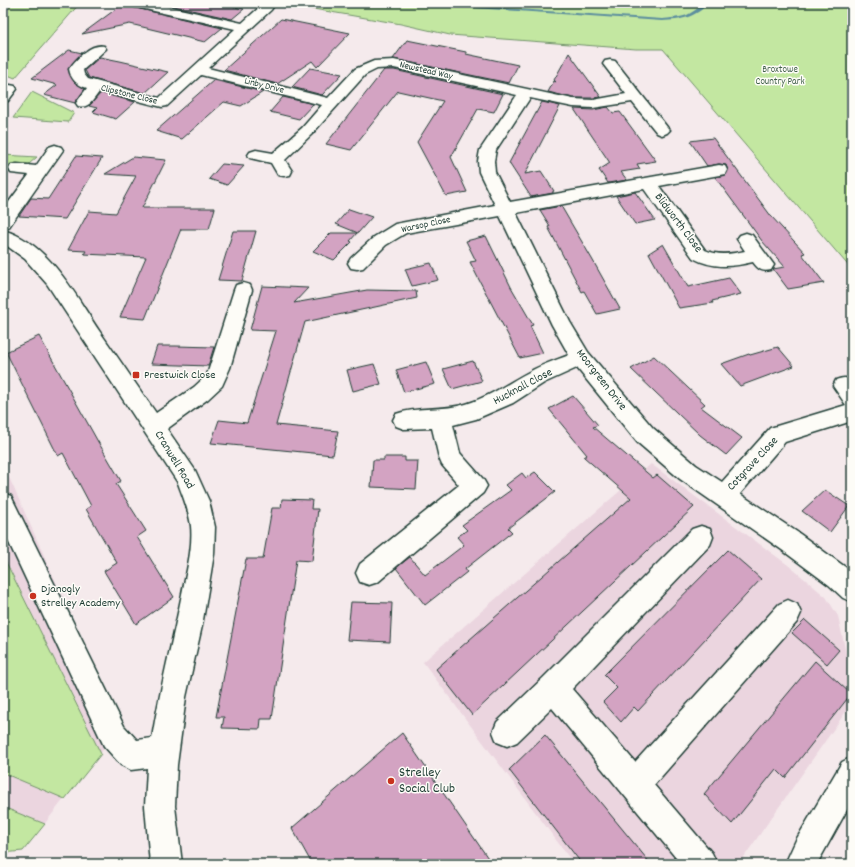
<svg xmlns="http://www.w3.org/2000/svg" width="855" height="867" font-family="Dekko,sans-serif">
  <style>
    .built { fill: #ebd5df }
    .green { fill: #c3e7a1; stroke: #71926a }
    .lines { fill: none; stroke-linecap: round; stroke-linejoin: round }
    .stream { fill: #5b8e9e; fill-rule: evenodd }
    .building { fill: #d3a3c2; stroke: #1f3d34 }
    .minor-casing { stroke: #1f3d34; stroke-width: 3 }
    .minor { fill: #fdfcf7; fill-rule: evenodd }
    .poi-dot { fill: #c8321e; stroke: #fdfcf7; stroke-width: 1.5 }
    .labels { text-anchor: middle; dominant-baseline: central; stroke-width: 3; stroke-linejoin: round; paint-order: stroke }
    .far-park-label { font-size: 10px; fill: #405f4a; stroke: #fdfcf7 }
    .far-street-label { font-size: 10px; fill: #1f3d34; stroke: #fdfcf7 }
    .street-label { font-size: 12px; fill: #1f3d34; stroke: #fdfcf7 }
    .poi-label { font-size: 12px; fill: #1f3d34; stroke: #fdfcf7; text-anchor: start }
    .near-poi-label { font-size: 14px; fill: #1f3d34; stroke: #fdfcf7; text-anchor: start }
  </style>
  <rect width="100%" height="100%" fill="#f5eaec"/>
  <filter id="ink" filterUnits="userSpaceOnUse"><feTurbulence type="fractalNoise" baseFrequency=".025" numOctaves="2"/><feDisplacementMap in="SourceGraphic" scale="8" xChannelSelector="R" yChannelSelector="G"/><feConvolveMatrix kernelMatrix="1 2 1 2 8 2 1 2 1" color-interpolation-filters="sRGB"/></filter>
  <g filter="url(#ink)">
    <g class="built">
      <path d="M3,464L121,727L23,851L3,853Z"/>
      <path d="M651,464L788,565L826,597L838,616L847,658L850,685L847,710L739,864H574L423,662Z"/>
    </g>
    <g class="green">
      <path d="M3,3H80L15,78L3,73Z"/>
      <path d="M278,3H852V270L663,49H636L450,35L401,24Z"/>
      <path d="M32,92L74,113L68,122L13,118Z"/>
      <path d="M3,155L37,157L29,164H15L7,175H3Z"/>
      <path d="M3,556L101,754L65,799L3,773Z"/>
      <path d="M3,807L45,824L23,851L3,853Z"/>
    </g>
    <g class="lines">
      <path class="stream" d="M452,3H460L474,6L662,19C670,18 679,18 687,15C695,12 701,3 709,3C694,18 682,20 662,21L474,8Z"/>
    </g>
    <g class="building">
      <path d="M124,3H129L132,7L222,28L205,42L130,24L82,34Z"/>
      <path d="M160,3H215L244,9L232,19Z"/>
      <path d="M281,19L350,33L317,67L312,61L277,84L224,70Z"/>
      <path d="M407,40L466,52V54L518,65L509,83L393,59Z"/>
      <path d="M69,50L82,53L68,69L74,82L85,89L75,103L44,95L57,85L32,78Z"/>
      <path d="M569,53L601,97L593,98H573L548,92L554,81L556,82L554,80Z"/>
      <path d="M100,57L120,61L168,72L145,93L89,78L85,70Z"/>
      <path d="M310,68L342,74L322,95L292,87Z"/>
      <path d="M384,70H394L503,94L494,112L478,109L451,157L467,192L446,196L417,142L443,101L398,91L351,150L326,144Z"/>
      <path d="M214,80L263,92L241,106L224,102L182,139L156,131Z"/>
      <path d="M101,93L135,102L116,119L93,112L97,108L89,106Z"/>
      <path d="M283,97L313,104L299,119L270,112Z"/>
      <path d="M542,102L560,106L525,174L541,171L554,191H553V193L531,197L509,163Z"/>
      <path d="M608,107L613,113L620,112L656,161L637,164L640,169L621,172L627,180L608,183L599,170L610,163L574,109L593,110Z"/>
      <path d="M713,138L771,216L805,253L802,254L824,283L788,289L773,269L785,267L762,241L715,177L726,175L728,171L726,165L719,164L707,166L690,141Z"/>
      <path d="M76,156L102,158L65,219L19,216L31,198L48,199Z"/>
      <path d="M133,157L166,160L142,208H215L209,229H181L145,319L120,317L146,257L84,254L86,251L68,250L89,211L116,213L136,176L105,174Z"/>
      <path d="M222,164L244,166L227,185L209,179Z"/>
      <path d="M635,192L655,220L635,224L616,196Z"/>
      <path d="M561,206L592,259L620,309L597,314L584,291L582,292L548,227L550,226L540,210Z"/>
      <path d="M349,209L372,217L358,233L336,224Z"/>
      <path d="M233,231H256L242,281L218,280Z"/>
      <path d="M331,233H357L350,241L352,242L334,260L313,251Z"/>
      <path d="M486,236L511,287L533,325L530,326L543,353L520,358L477,276L470,262L476,261L466,241Z"/>
      <path d="M663,244L688,287L729,278L741,294L712,301L713,303L679,308L649,253Z"/>
      <path d="M431,263L438,280L412,286L405,269Z"/>
      <path d="M262,286L308,288L294,303L367,290L416,291L417,298L305,322L276,425L338,431L333,455L211,443L219,420L247,423L276,331L250,330Z"/>
      <path d="M39,336L97,440L121,481L116,484L146,531L137,537L174,597L136,624L104,571L117,563L86,509L91,506L63,453L58,456L6,352Z"/>
      <path d="M157,346H176L214,347L208,366L151,364Z"/>
      <path d="M778,347L794,366L740,386L721,364L749,354L750,355Z"/>
      <path d="M654,356L705,404L701,407L742,438L726,455L700,435L631,369Z"/>
      <path d="M473,361L482,381L452,389L443,369Z"/>
      <path d="M426,362L435,384L404,392L396,370Z"/>
      <path d="M374,364L381,384L353,391L347,370Z"/>
      <path d="M573,396L598,425L593,427L653,478L657,475L694,507L472,715L436,669L631,498L584,457L587,455L549,409Z"/>
      <path d="M384,457H405V461H418L416,489L371,487L373,460H384Z"/>
      <path d="M535,472L555,492L508,528L512,532L465,569L467,572L425,605L396,568L410,557L425,575L464,545L457,537L467,530L462,525L511,490L506,485L522,473L526,478Z"/>
      <path d="M825,490L849,506L830,532L802,511Z"/>
      <path d="M282,499L312,500L311,509H318L312,561L296,560L272,719H261L260,729L222,728L224,717H216L246,559H263L272,508H281Z"/>
      <path d="M728,550L761,579L638,711L634,707L621,722L603,702L617,688L604,675Z"/>
      <path d="M351,602L392,603L390,642L347,640Z"/>
      <path d="M805,620L839,650L827,664L792,633Z"/>
      <path d="M815,661L851,694L785,778L776,769L732,824L704,794Z"/>
      <path d="M402,733L492,864H312L292,828Z"/>
      <path d="M545,735L651,864H582L509,770Z"/>
    </g>
    <g class="lines">
      <g class="minor-casing">
        <g id="minor">
          <path d="M130,3H153L242,23L263,4H271L273,7L271,10L208,68L328,98L355,69L374,61L394,60L573,99L593,100L626,94L603,64L605,61L610,60L615,61L667,127L670,130L667,133L662,135L657,133L632,102L593,108L573,107L530,98L496,150L494,161L495,172L510,202L719,165L725,166L727,170L725,174L659,186L705,250C718,256 732,254 745,251L737,239L740,235L746,233L752,235L774,265L771,270C762,272 759,270 753,262C732,267 713,269 693,258L644,189L516,213L570,322L588,352L653,428L696,465L722,482L770,428L846,405L833,386L836,380C841,378 848,376 852,382V421L785,442L740,494L800,534L852,572V602L843,598L829,585L782,550L680,479L637,442L577,368L544,383L513,403L476,419L453,425L460,453L483,479L487,486L483,493L378,582L369,585L360,582L356,573L360,564L459,485L442,465L439,458L432,428L404,429L396,426L393,420L396,414C418,406 444,411 466,404C490,397 508,383 529,372C541,365 556,360 569,355L552,325L500,216L406,233L386,245L363,268L357,269L351,268L348,263L351,258L374,237L395,224L495,205L479,172L478,161L480,150L517,95L394,68L377,69L365,75L312,134L285,160L292,171L290,175L284,176L278,175L271,163L250,158L248,155L250,152L256,150L273,153L302,128L322,105L201,75L167,106L162,107L100,91C93,99 90,109 78,106L76,103L87,88C77,85 71,80 69,69C76,59 91,43 104,46L106,49L83,70L84,74L88,79L159,98L235,29L136,7L132,6Z"/>
          <path d="M10,85L15,86L17,89L8,101L3,102C3,94 1,87 10,85Z"/>
          <path d="M55,145L61,147L63,150L9,227L3,229V210L29,175L11,173L9,169L11,165L17,164L36,166L49,147Z"/>
          <path d="M3,230C49,243 75,295 100,332C119,359 137,386 156,413L194,387L207,375L234,290L236,285L243,283L250,285L252,290L230,368L222,386L208,399L167,429L195,470L209,501L215,527L214,554L202,626L186,697L177,765L175,806L182,864H150L145,806L147,768L131,770L121,765L104,746L3,530V493L11,496L124,726L137,740L152,738C160,688 173,639 183,589C187,569 193,547 191,526C189,511 183,497 178,483L47,284L25,259L3,243Z"/>
          <path d="M701,526L710,529L713,537L710,545L572,689L635,762L779,604L788,600L797,604L801,613L797,622L654,785L712,853L717,864H681L552,708L517,742L507,746L497,742L493,732L497,722L543,678L692,529Z"/>
          <path d="M852,757V801L817,864H785L796,840L842,762Z"/>
        </g>
      </g>
      <use href="#minor" class="minor"/>
    </g>
  </g>
  <g class="poi-dot">
    <rect x="132" y="371" width="8" height="8" rx="2"/>
    <circle cx="33" cy="596" r="4"/>
    <circle cx="391" cy="781" r="4"/>
  </g>
  <g class="labels">
    <g class="far-park-label">
      <text x="780" y="70">Broxtowe<tspan x="780" dy="12">Country Park</tspan></text>
    </g>
    <g class="far-street-label">
      <text transform="translate(426 71) rotate(13)">Newstead Way</text>
      <text transform="translate(264 86) rotate(14)">Linby Drive</text>
      <text transform="translate(129 95) rotate(14)">Clipstone Close</text>
      <text transform="translate(426 225) rotate(-12)">Warsop Close</text>
    </g>
    <g class="street-label">
      <text transform="translate(678 223) rotate(53)">Blidworth Close</text>
      <text transform="translate(601 380) rotate(52)">Moorgreen Drive</text>
      <text transform="translate(523 387) rotate(-28)">Hucknall Close</text>
      <text transform="translate(174 460) rotate(59)">Cranwell Road</text>
      <text transform="translate(753 464) rotate(-47)">Cotgrave Close</text>
    </g>
    <g class="poi-label">
      <text x="144" y="375">Prestwick Close</text>
      <text x="41" y="589">Djanogly<tspan x="41" dy="14">Strelley Academy</tspan></text>
    </g>
    <g class="near-poi-label">
      <text x="399" y="773">Strelley<tspan x="399" dy="16">Social Club</tspan></text>
    </g>
  </g>
  <rect width="855" height="867" fill="none" stroke="#fdfcf7" stroke-width="16"/>
  <rect x="8" y="8" width="839" height="851" fill="none" stroke="#1f3d34" stroke-width="1.5" filter="url(#ink)"/>
</svg>
